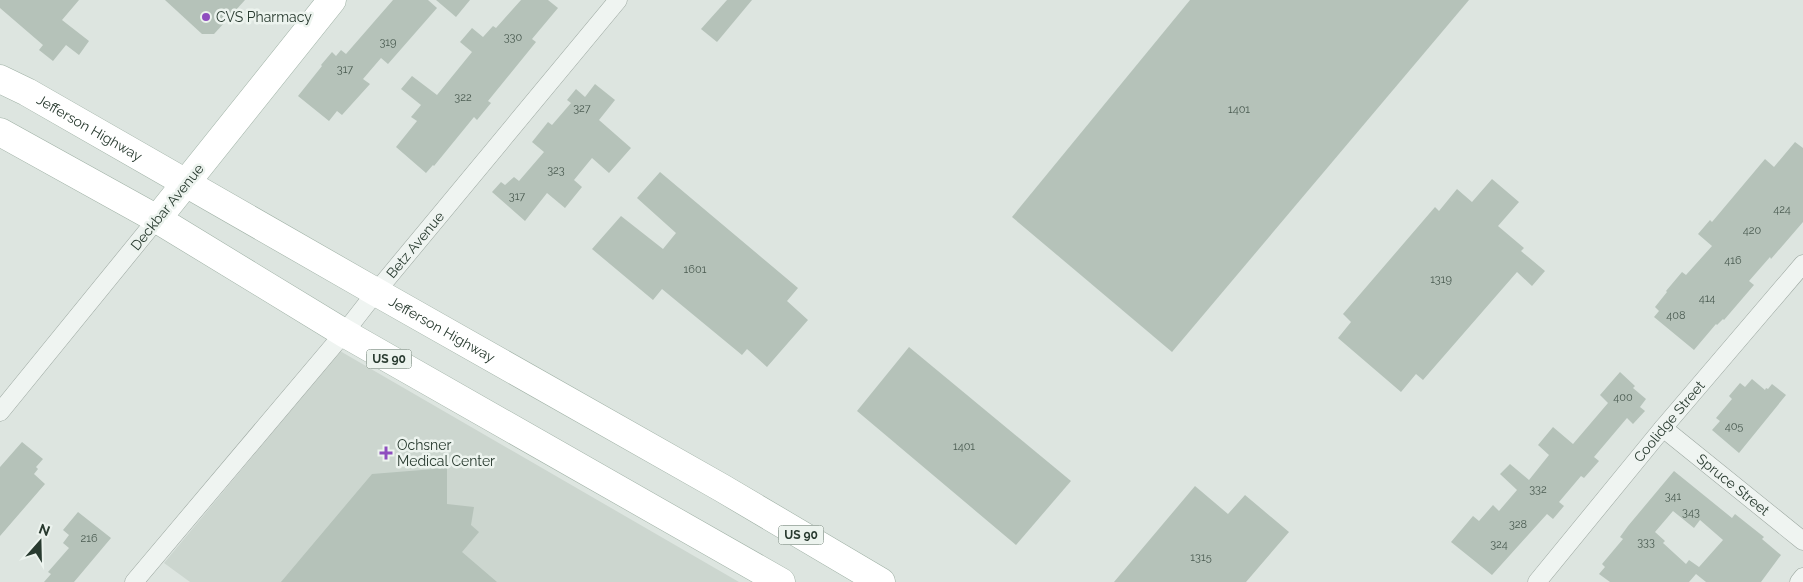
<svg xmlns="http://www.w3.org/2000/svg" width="1803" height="582" font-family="Raleway,sans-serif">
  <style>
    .built { fill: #ccd6cf }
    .building { fill: #b5c2b9; fill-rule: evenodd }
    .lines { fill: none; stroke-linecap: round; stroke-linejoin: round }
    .street-casing { stroke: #9ca7a0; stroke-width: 19 }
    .primary-casing { stroke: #9eb0a4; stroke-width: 29 }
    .street { stroke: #eff4f1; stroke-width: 18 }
    .primary { stroke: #fff; stroke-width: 28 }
    .poi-dot { fill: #8f4ebf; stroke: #ecf3ee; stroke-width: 2 }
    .labels { text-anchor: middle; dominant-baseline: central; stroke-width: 5; stroke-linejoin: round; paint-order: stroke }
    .number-label { font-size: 11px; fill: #4b5c52 }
    .shield { fill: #ecf3ee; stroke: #637268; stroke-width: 1 }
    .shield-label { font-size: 12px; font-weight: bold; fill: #283a2f }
    .poi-label { font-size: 14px; fill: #283a2f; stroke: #ecf3ee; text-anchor: start }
    .street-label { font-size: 14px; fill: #283a2f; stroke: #ecf3ee }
  </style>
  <rect width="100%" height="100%" fill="#dde5e0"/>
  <path class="built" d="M340,351L739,582H190L164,563Z"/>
  <g class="building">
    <path d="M0,0H79L62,20L89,41L79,55L66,45L53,61L39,50L43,45L0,8Z"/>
    <path d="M165,0H245L214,34H202Z"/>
    <path d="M393,0H428L437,8L388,64L381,58L363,79L370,84L342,115L337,111L329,121L298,96L322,66L321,65L332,52L336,56L341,50L346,54Z"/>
    <path d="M436,0H470L456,17Z"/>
    <path d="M521,0H548L558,8L532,39L536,42L488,101L491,103L477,120L474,117L434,166L433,165L426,173L396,147L417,121L411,117L421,105L401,89L412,76L437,95L472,52L460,42L472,28L483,37L493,26L496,28Z"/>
    <path d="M727,0H752L717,42L701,29Z"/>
    <path d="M1190,0H1469L1172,352L1012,217Z"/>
    <path d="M595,84L615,100L599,120L631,148L609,173L592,158L574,180L582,187L565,208L547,193L525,221L492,192L501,182L505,185L514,177L519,181L544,152L532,142L548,122L552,125L571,103L567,100L576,89L585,97Z"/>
    <path d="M1795,142L1803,148V222L1771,259L1770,257L1749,281L1754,285L1724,320L1723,319L1717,325L1716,324L1694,350L1654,317L1659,311L1655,307L1667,292L1666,291L1682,272L1686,275L1712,246L1698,234L1710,220L1712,222L1765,159L1774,167Z"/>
    <path d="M660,172L798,288L787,301L808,320L767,367L747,349L742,355L662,289L653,300L592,249L621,216L663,249L676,233L637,198Z"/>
    <path d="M1492,179L1519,202L1498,226L1524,248L1521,251L1545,271L1532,286L1517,272L1423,380L1416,374L1401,392L1338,338L1351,322L1343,314L1435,207L1439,211L1457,189L1472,202Z"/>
    <path d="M909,347L1071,481L1016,545L857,411Z"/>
    <path d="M1620,372L1635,386L1633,388L1646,399L1640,407L1645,411L1633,424L1627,418L1594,457L1599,461L1584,478L1581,476L1559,502L1564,506L1553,519L1547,514L1492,575L1451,542L1473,516L1479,521L1493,505L1499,511L1517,490L1500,474L1510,464L1529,480L1549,455L1538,445L1553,427L1573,444L1608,403L1600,395Z"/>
    <path d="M1752,379L1765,390L1766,388L1768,389L1772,384L1786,395L1739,453L1712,430L1720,421L1716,418L1732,399L1729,396L1740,383L1745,387Z"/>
    <path d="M22,442L43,459L36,467L38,469L34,474L45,484L0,536V467Z"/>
    <path d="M447,468V504L474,507L471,525L479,532L462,552L497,582H281L372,474Z"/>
    <path d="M1674,471L1732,518L1735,514L1764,537L1762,539L1781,555L1761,582H1706L1696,574L1689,582H1610L1599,574L1605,567L1602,564L1623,539L1620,537L1628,526ZM1673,511L1694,528L1700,520L1723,540L1699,567L1689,560L1686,564L1663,543L1665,541L1655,532Z"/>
    <path d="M1195,486L1228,514L1245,495L1289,532L1246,582H1114Z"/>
    <path d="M78,512L111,538L74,582H44L51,574L48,572L69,548L63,543L69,535L63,530Z"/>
  </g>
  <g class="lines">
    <g class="street-casing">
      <g id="street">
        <path d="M0,412L157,219"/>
        <path id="s1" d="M1663,428L1803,541"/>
        <path id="s2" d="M134,582L344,333L376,292L618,0"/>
        <path id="s3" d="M1537,582L1663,428L1803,264"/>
        <path d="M1799,582L1803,577"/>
      </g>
    </g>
    <g class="primary-casing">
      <g id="primary">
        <path id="s4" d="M0,79L27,92L376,292L722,488L881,582"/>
        <path d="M0,132L157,219L344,333L781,582"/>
        <path d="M157,219L332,0"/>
      </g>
    </g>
    <use href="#street" class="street"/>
    <use href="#primary" class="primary"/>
  </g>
  <g class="poi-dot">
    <circle cx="206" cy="17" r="5"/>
    <path d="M383.5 445.5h5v5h5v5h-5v5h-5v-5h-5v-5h5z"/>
  </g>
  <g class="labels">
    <g class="number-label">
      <text x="513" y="37">330</text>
      <text x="388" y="42">319</text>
      <text x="345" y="69">317</text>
      <text x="463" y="97">322</text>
      <text x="582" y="108">327</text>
      <text x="1239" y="109">1401</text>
      <text x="556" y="170">323</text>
      <text x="517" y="196">317</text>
      <text x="1782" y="209">424</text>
      <text x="1752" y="230">420</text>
      <text x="1733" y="260">416</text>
      <text x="695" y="269">1601</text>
      <text x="1441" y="279">1319</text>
      <text x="1707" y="298">414</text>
      <text x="1676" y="315">408</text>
      <text x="1623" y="397">400</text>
      <text x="1734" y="426">405</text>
      <text x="964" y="446">1401</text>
      <text x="1538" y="489">332</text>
      <text x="1673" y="496">341</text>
      <text x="1691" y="512">343</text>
      <text x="1518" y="524">328</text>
      <text x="89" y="538">216</text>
      <text x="1646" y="542">333</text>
      <text x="1499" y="544">324</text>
      <text x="1201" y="557">1315</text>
    </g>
    <g class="shield">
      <rect x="366.5" y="349.5" width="45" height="19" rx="4"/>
      <rect x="778.5" y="525.5" width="45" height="19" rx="4"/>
    </g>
    <g class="shield-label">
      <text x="389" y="359">US 90</text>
      <text x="801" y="535">US 90</text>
    </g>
    <g class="poi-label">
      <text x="216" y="17">CVS Pharmacy</text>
      <text x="397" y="445">Ochsner<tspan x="397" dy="16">Medical Center</tspan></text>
    </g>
    <g class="street-label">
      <text stroke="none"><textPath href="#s4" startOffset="102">Jefferson Highway</textPath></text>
      <text transform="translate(167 207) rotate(-51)">Deckbar Avenue</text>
      <text stroke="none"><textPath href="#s2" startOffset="439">Betz Avenue</textPath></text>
      <text stroke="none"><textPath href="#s4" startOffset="508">Jefferson Highway</textPath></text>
      <text stroke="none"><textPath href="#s3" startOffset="208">Coolidge Street</textPath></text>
      <text stroke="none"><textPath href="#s1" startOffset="90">Spruce Street</textPath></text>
    </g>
  </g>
  <g transform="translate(40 542) rotate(20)" stroke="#ecf3ee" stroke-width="4" paint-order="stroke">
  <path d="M0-4L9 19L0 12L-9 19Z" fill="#283a2f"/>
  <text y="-8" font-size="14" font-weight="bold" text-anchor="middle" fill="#283a2f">N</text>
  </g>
</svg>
